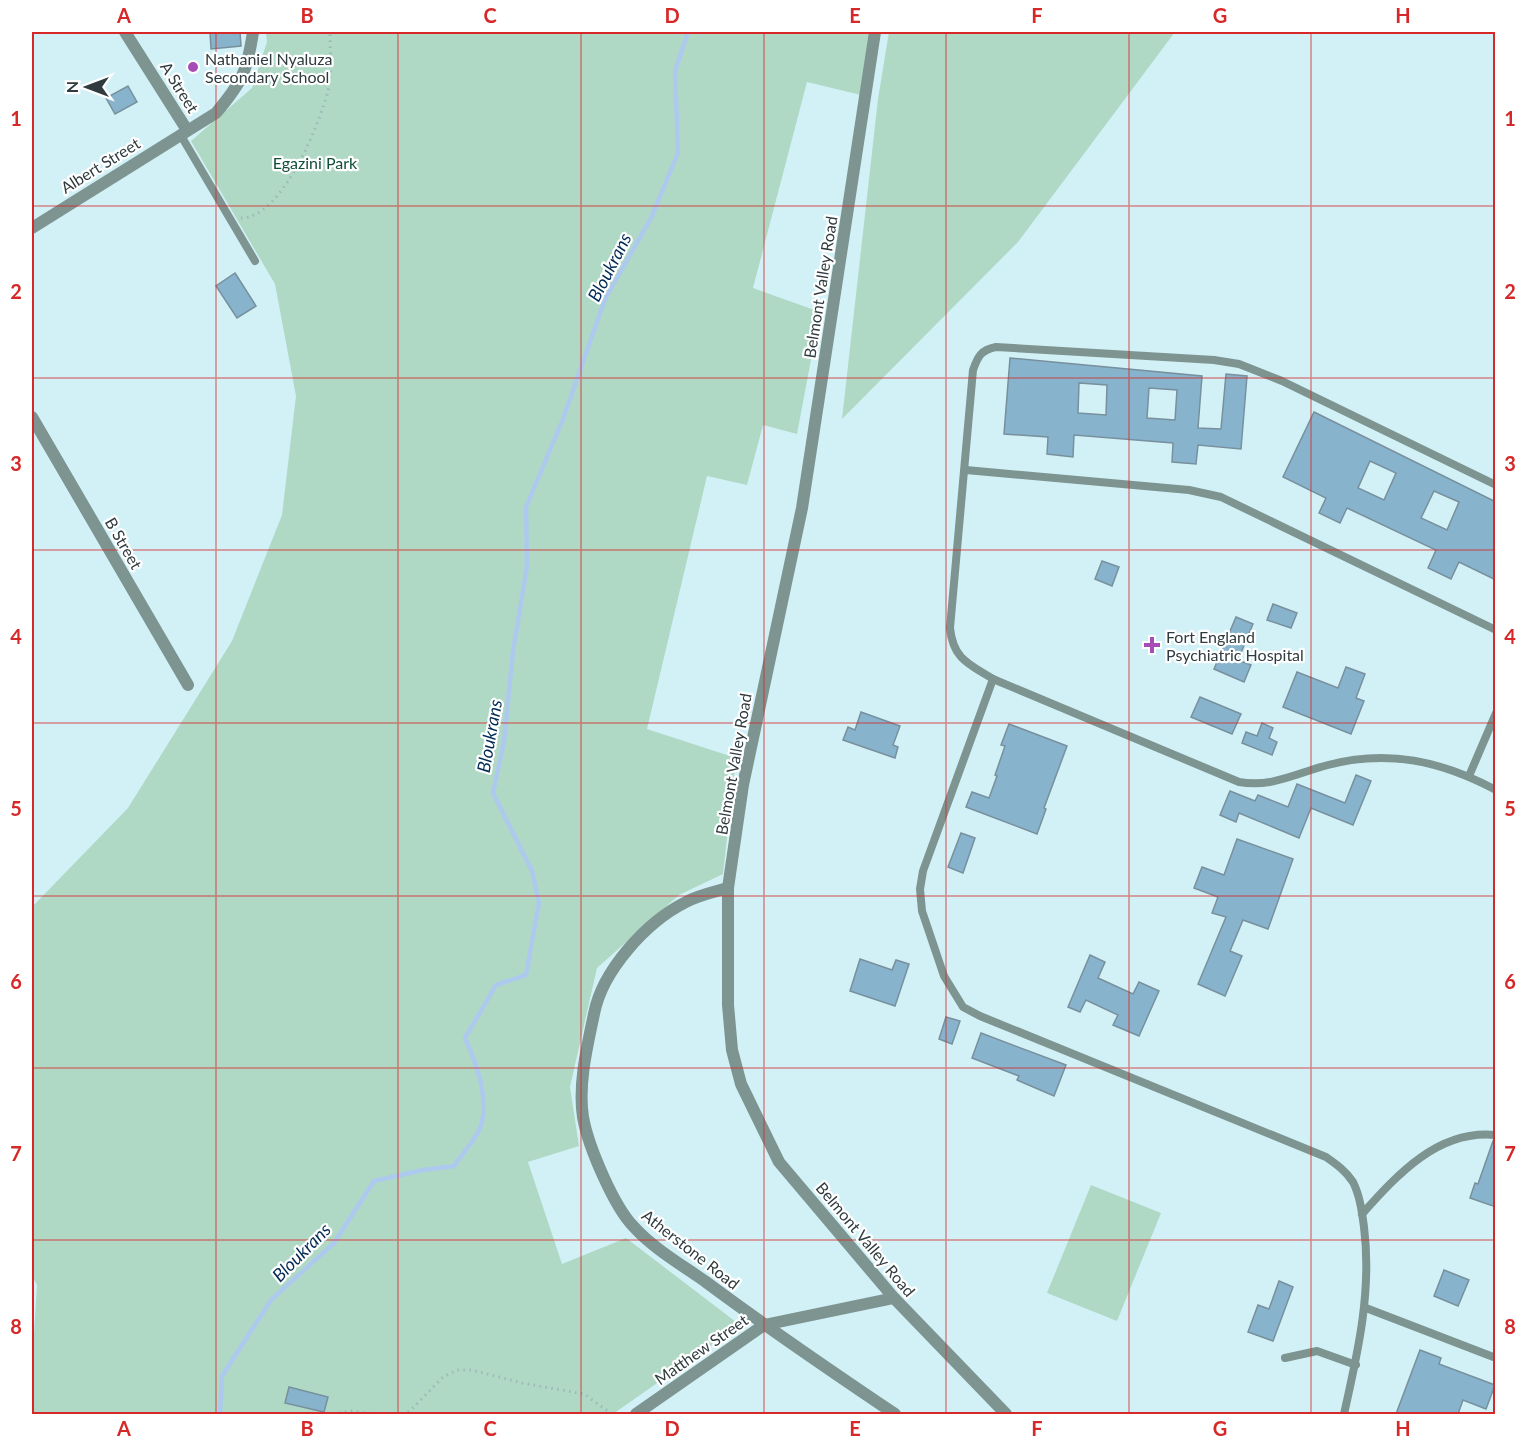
<svg xmlns="http://www.w3.org/2000/svg" width="1527" height="1446" font-family="Lato,sans-serif">
  <style>
    .green { fill: #afd9c5 }
    .lines { fill: none; stroke-linecap: round; stroke-linejoin: round }
    .stream { stroke: #adcaee; stroke-width: 4.5 }
    .building { fill: #87b4cc; stroke: #78909d; stroke-width: 1.5; fill-rule: evenodd }
    .path { stroke: #9eb7bc; stroke-width: 3; stroke-dasharray: 1.5 4.5; stroke-linecap: butt }
    .service { stroke: #7d9491; stroke-width: 8 }
    .minor { stroke: #7d9491; stroke-width: 12 }
    .tertiary { stroke: #7d9491; stroke-width: 12 }
    .grid { fill: none; stroke: #d62828; stroke-width: 1.5; stroke-opacity: 0.55 }
    .poi-dot { fill: #a64cb7; stroke: #fff; stroke-width: 2 }
    .labels { text-anchor: middle; dominant-baseline: central; stroke-width: 4.5; stroke-linejoin: round; paint-order: stroke }
    .poi-label { font-size: 16px; fill: #2f3b3e; stroke: #fff; text-anchor: start }
    .street-label { font-size: 16px; fill: #2f3b3e; stroke: #fff }
    .park-label { font-size: 16px; fill: #114d38; stroke: #fff }
    .water-label { font-size: 18px; font-style: italic; fill: #022c57; stroke: #fff }
    .neatline { fill: none; stroke: #d62828; stroke-width: 2 }
    .grid-label { font-size: 20px; text-anchor: middle; font-weight: bold; fill: #d62828 }
  </style>
  <rect width="100%" height="100%" fill="#d2f1f7"/>
  <g class="green">
    <path d="M266,32H871L861,95L807,82L753,288L820,312L797,434L763,425L747,485L707,476L647,729L736,758L723,874L679,895L597,968L570,1087L579,1146L528,1162L562,1264L626,1238L740,1325L613,1414H32V1367L37,1285L32,1276V907L128,808L232,641L282,515L296,396L275,284L191,141L252,88L267,42Z"/>
    <path d="M889,32H1175L1018,242L842,419L878,99Z"/>
    <path d="M1091,1185L1161,1213L1117,1321L1047,1293Z"/>
  </g>
  <g class="lines">
    <path class="stream" d="M220,1414L222,1376L271,1300L334,1243L374,1181L423,1170L454,1166C462,1154 479,1136 482,1122C488,1094 476,1063 465,1038L496,985L526,975L539,903L532,871L493,793L504,741L513,651L527,566L526,507L563,419L605,299L651,218L678,153L675,71L688,32"/>
  </g>
  <g class="building">
    <path d="M210,32H240L241,46L211,49Z"/>
    <path d="M128,86L137,102L115,114L106,98Z"/>
    <path d="M235,273L256,306L237,318L216,286Z"/>
    <path d="M1010,358L1202,376L1198,428L1221,429L1226,374L1247,376L1241,449L1198,445L1196,464L1172,462L1173,443L1074,435L1073,457L1047,454L1048,437L1004,434ZM1079,383L1107,385L1106,415L1078,413ZM1149,388L1177,390L1175,420L1147,418Z"/>
    <path d="M1314,412L1496,502V580L1459,562L1451,579L1428,568L1436,550L1347,508L1340,523L1319,513L1326,498L1283,477ZM1370,461L1396,473L1384,500L1358,488ZM1434,491L1459,502L1447,530L1421,518Z"/>
    <path d="M1102,561L1119,567L1112,586L1095,579Z"/>
    <path d="M1273,604L1297,613L1291,628L1267,620Z"/>
    <path d="M1236,617L1253,624L1238,660L1251,665L1244,682L1214,669Z"/>
    <path d="M1346,667L1365,674L1356,698L1364,701L1351,734L1283,707L1297,672L1338,688Z"/>
    <path d="M1200,697L1241,714L1232,734L1191,717Z"/>
    <path d="M861,712L900,726L893,745L898,747L895,758L843,740L848,727L855,730Z"/>
    <path d="M1262,723L1273,728L1269,738L1277,742L1272,755L1242,743L1246,732L1257,736Z"/>
    <path d="M1009,724L1067,746L1044,808L1046,809L1037,834L966,807L972,792L989,798L997,776L995,775L1005,746L1001,745Z"/>
    <path d="M1356,775L1371,781L1353,825L1311,808L1299,838L1239,813L1236,822L1220,815L1230,791L1255,801L1258,795L1288,807L1297,784L1345,803Z"/>
    <path d="M961,833L975,838L963,873L948,867Z"/>
    <path d="M1237,839L1293,859L1268,929L1243,920L1230,951L1242,956L1225,996L1198,984L1226,917L1212,913L1218,897L1194,888L1202,867L1224,875Z"/>
    <path d="M1090,955L1105,962L1098,978L1133,994L1139,982L1159,991L1139,1036L1113,1025L1118,1015L1086,1000L1080,1012L1068,1007Z"/>
    <path d="M860,959L892,970L896,960L909,964L895,1006L850,991Z"/>
    <path d="M946,1017L960,1021L952,1044L939,1039Z"/>
    <path d="M981,1033L1066,1065L1054,1096L1017,1080L1019,1076L972,1058Z"/>
    <path d="M1493,1141H1496V1207L1470,1198L1475,1183L1478,1184Z"/>
    <path d="M1444,1270L1469,1280L1458,1306L1434,1296Z"/>
    <path d="M1279,1281L1293,1287L1273,1341L1248,1332L1258,1305L1269,1309Z"/>
    <path d="M1420,1350L1441,1358L1439,1364L1495,1385L1486,1409L1463,1400L1458,1414H1396Z"/>
    <path d="M289,1387L328,1397L324,1412L285,1403Z"/>
  </g>
  <g class="lines">
    <g class="path">
      <path d="M241,218C282,218 319,125 328,91C332,73 330,50 330,32"/>
      <path d="M333,1414L351,1411L376,1414"/>
      <path d="M402,1414L410,1411L443,1377L457,1370H472L522,1383L584,1394L612,1414"/>
    </g>
    <g class="service">
      <path d="M180,134L255,261"/>
      <path d="M966,470L1189,490L1221,497L1496,630"/>
      <path d="M1496,485L1282,381L1239,364L1214,360L996,347C981,350 978,356 973,370L950,628C953,659 969,664 993,679L1239,782C1271,788 1297,773 1328,765C1388,749 1441,761 1496,790"/>
      <path d="M993,679L923,871L920,889L922,911L944,976L963,1007L980,1016L1326,1157C1336,1164 1346,1171 1353,1182C1360,1196 1362,1212 1364,1227C1372,1291 1358,1352 1344,1414"/>
      <path d="M1469,776L1496,713"/>
      <path d="M1362,1214C1397,1175 1438,1129 1496,1135"/>
      <path d="M1366,1308L1496,1358"/>
      <path d="M1285,1358L1317,1351L1356,1365"/>
    </g>
    <g class="minor">
      <path d="M125,32L187,130"/>
      <path d="M32,228L216,113C242,82 247,72 253,32"/>
      <path d="M32,417L188,685"/>
      <path d="M728,888C714,892 699,895 686,902C646,922 602,971 594,1014C587,1047 578,1084 583,1117C588,1146 614,1207 634,1227C654,1249 682,1265 706,1282C768,1328 831,1371 895,1414"/>
      <path d="M636,1414L764,1325L894,1298"/>
    </g>
    <path class="tertiary" d="M875,32L802,508L743,785L728,888V1005L732,1050L741,1084L779,1162L894,1298L1006,1414"/>
  </g>
  <path class="grid" d="M216,32V1414M398,32V1414M581,32V1414M764,32V1414M946,32V1414M1129,32V1414M1311,32V1414M32,206H1496M32,378H1496M32,550H1496M32,723H1496M32,896H1496M32,1068H1496M32,1240H1496"/>
  <g class="poi-dot">
    <circle cx="193" cy="67" r="6"/>
    <path d="M1149 636h6v6h6v6h-6v6h-6v-6h-6v-6h6z"/>
  </g>
  <g class="labels">
    <g class="poi-label">
      <text x="205" y="58">Nathaniel Nyaluza<tspan x="205" dy="18">Secondary School</tspan></text>
      <text x="1166" y="636">Fort England<tspan x="1166" dy="18">Psychiatric Hospital</tspan></text>
    </g>
    <g class="street-label">
      <text transform="translate(180 87) rotate(58)">A Street</text>
      <text transform="translate(100 165) rotate(-32)">Albert Street</text>
      <text transform="translate(820 287) rotate(-81)">Belmont Valley Road</text>
      <text transform="translate(124 543) rotate(60)">B Street</text>
      <text transform="translate(733 764) rotate(-80)">Belmont Valley Road</text>
      <text transform="translate(866 1239) rotate(50)">Belmont Valley Road</text>
      <text transform="translate(691 1249) rotate(38)">Atherstone Road</text>
      <text transform="translate(701 1349) rotate(-35)">Matthew Street</text>
    </g>
    <g class="park-label">
      <text x="315" y="162">Egazini Park</text>
    </g>
    <g class="water-label">
      <text transform="translate(609 267) rotate(-63)">Bloukrans</text>
      <text transform="translate(489 736) rotate(-80)">Bloukrans</text>
      <text transform="translate(301 1252) rotate(-45)">Bloukrans</text>
    </g>
  </g>
  <rect width="1527" height="1446" fill="none" stroke="#ffffff" stroke-width="66"/>
  <g transform="translate(87 87) rotate(270)" stroke="#ffffff" stroke-width="4.5" paint-order="stroke">
  <path d="M0-4.5L10 22L0 15L-10 22Z" fill="#2f3b3e"/>
  <text y="-9" font-size="16" font-weight="bold" text-anchor="middle" fill="#2f3b3e">N</text>
  </g>
  <rect x="33" y="33" width="1461" height="1380" class="neatline"/>
  <g class="grid-label">
    <text x="124" y="23">A</text>
    <text x="307" y="23">B</text>
    <text x="490" y="23">C</text>
    <text x="672" y="23">D</text>
    <text x="855" y="23">E</text>
    <text x="1037" y="23">F</text>
    <text x="1220" y="23">G</text>
    <text x="1403" y="23">H</text>
    <text x="16" y="126">1</text>
    <text x="1510" y="126">1</text>
    <text x="16" y="299">2</text>
    <text x="1510" y="299">2</text>
    <text x="16" y="471">3</text>
    <text x="1510" y="471">3</text>
    <text x="16" y="644">4</text>
    <text x="1510" y="644">4</text>
    <text x="16" y="816">5</text>
    <text x="1510" y="816">5</text>
    <text x="16" y="989">6</text>
    <text x="1510" y="989">6</text>
    <text x="16" y="1161">7</text>
    <text x="1510" y="1161">7</text>
    <text x="16" y="1334">8</text>
    <text x="1510" y="1334">8</text>
    <text x="124" y="1436">A</text>
    <text x="307" y="1436">B</text>
    <text x="490" y="1436">C</text>
    <text x="672" y="1436">D</text>
    <text x="855" y="1436">E</text>
    <text x="1037" y="1436">F</text>
    <text x="1220" y="1436">G</text>
    <text x="1403" y="1436">H</text>
  </g>
</svg>
